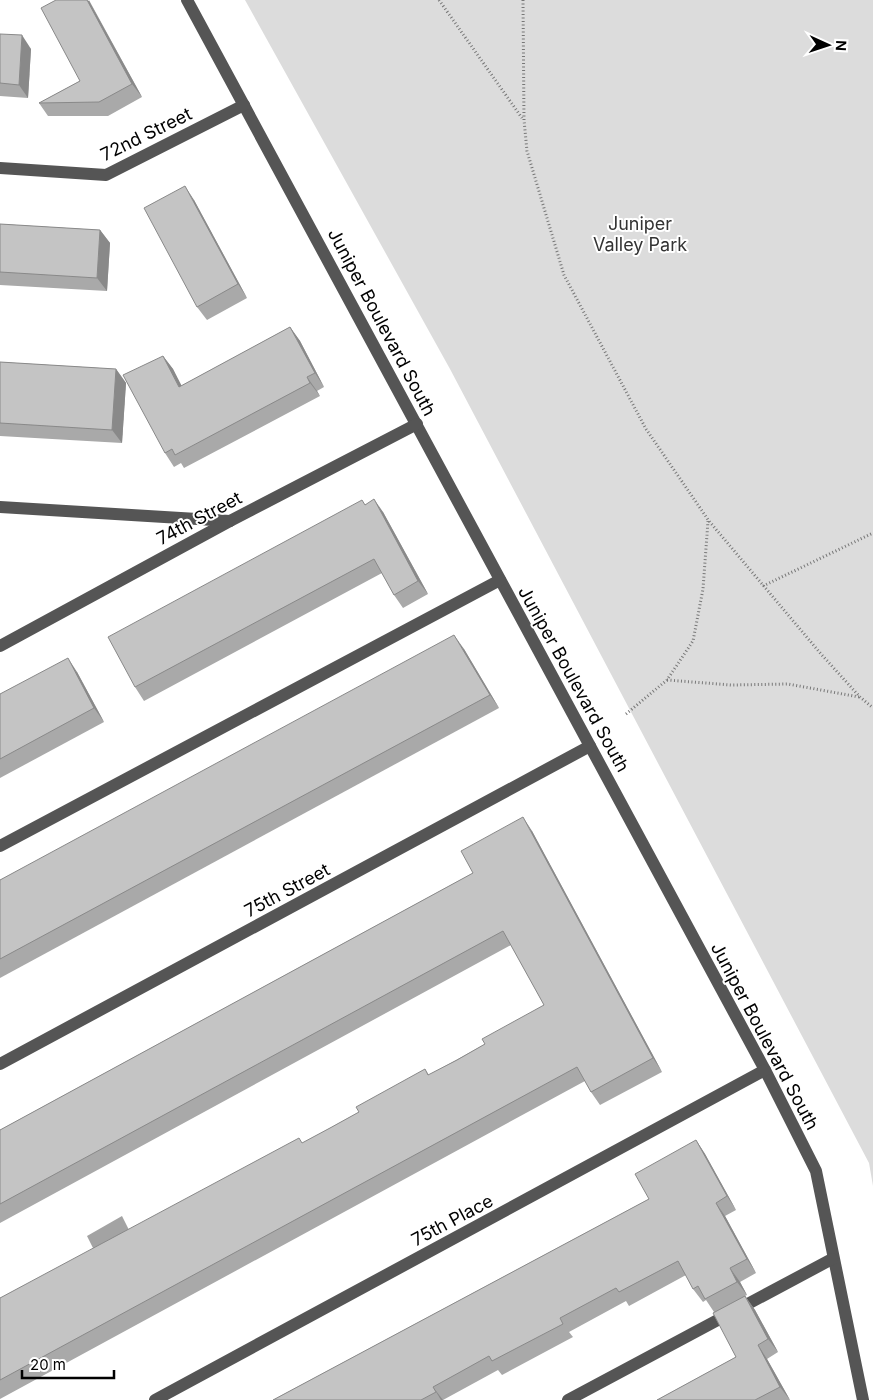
<svg xmlns="http://www.w3.org/2000/svg" width="873" height="1400" font-family="Inter,sans-serif">
  <style>
    .green { fill: #dcdcdc }
    .water { fill: #a3a3a3 }
    .lines { fill: none; stroke-linecap: round; stroke-linejoin: round }
    .path { stroke: #777; stroke-width: 3; stroke-dasharray: 1 2.5; stroke-linecap: butt }
    .minor { stroke: #555; stroke-width: 12 }
    .wall { fill: #a9a9a9 }
    .shaded-wall { fill: #898989 }
    .building { fill: #c4c4c4; stroke: #898989 }
    .labels { text-anchor: middle; dominant-baseline: central; stroke-width: 4; stroke-linejoin: round; paint-order: stroke }
    .street-label { font-size: 18px; fill: #000; stroke: #fff }
    .park-label { font-size: 18px; fill: #333; stroke: #fff }
  </style>
  <rect width="100%" height="100%" fill="#fff"/>
  <path class="green" d="M245,0H873V1186L869,1163L450,369Z"/>
  <path class="water" d="M122,1216L131,1234L96,1254L87,1236Z"/>
  <g class="lines">
    <g class="path">
      <path d="M439,0L522,118"/>
      <path d="M523,0L524,120L527,151L564,275L646,429L709,521L821,654L860,697L873,708"/>
      <path d="M763,586L873,533"/>
      <path d="M667,680L731,685L788,684L859,697"/>
      <path d="M626,714L667,680L693,641L703,589L708,521"/>
    </g>
    <g class="minor">
      <path d="M187,0L765,1070L816,1171L863,1400"/>
      <path d="M0,168L106,175L244,105"/>
      <path d="M0,507L230,521"/>
      <path d="M0,646L230,521L417,424"/>
      <path d="M0,846L500,580"/>
      <path d="M0,1064L590,746"/>
      <path d="M155,1400L765,1070"/>
      <path d="M568,1400L832,1259"/>
    </g>
  </g>
  <g class="wall">
    <path d="M89,0L142,97L108,116H48L39,103L80,81Z"/>
    <path d="M0,34L31,49L28,98L0,96Z"/>
    <path d="M194,200L247,298L207,320L197,307Z"/>
    <path d="M0,224L100,230L110,243L107,291L0,285Z"/>
    <path d="M290,327L300,341L324,387L317,391L320,396L184,468L181,463L174,467L165,453L163,356L173,369L181,386Z"/>
    <path d="M0,362L116,369L126,383L122,443L0,436Z"/>
    <path d="M366,504L383,512L428,594L403,608L394,595L382,573L144,701L135,687Z"/>
    <path d="M464,649L499,708L0,978V880Z"/>
    <path d="M77,672L104,722L0,778V694Z"/>
    <path d="M532,831L662,1072L600,1105L591,1092L585,1081L0,1399V1298L303,1143L359,1112L425,1069L429,1075L485,1044L544,1005L511,945L0,1223V1130L473,873Z"/>
    <path d="M696,1140L705,1154L736,1210L725,1216L756,1273L740,1282L747,1295L745,1296L755,1310L778,1352L767,1359L790,1400H657L736,1357L714,1312L706,1300L703,1302L693,1289L686,1275L629,1306L626,1301L569,1332L573,1337L502,1375L498,1370L443,1400H273L649,1199Z"/>
  </g>
  <g class="shaded-wall">
    <path d="M87,0L89,1L142,97L132,84Z"/>
    <path d="M22,35L31,49L28,98L19,85Z"/>
    <path d="M185,186L194,200L247,298L238,284Z"/>
    <path d="M100,230L110,243L107,291L97,278Z"/>
    <path d="M290,327L300,341L324,387L315,373Z"/>
    <path d="M163,356L173,369L189,400L179,387Z"/>
    <path d="M116,369L126,383L122,443L112,430Z"/>
    <path d="M307,377L317,391L320,396L310,383Z"/>
    <path d="M374,499L383,512L428,594L418,581Z"/>
    <path d="M454,635L464,649L499,708L490,695Z"/>
    <path d="M68,658L77,672L104,722L94,708Z"/>
    <path d="M523,817L532,831L662,1072L653,1058Z"/>
    <path d="M696,1140L705,1154L736,1210L727,1196Z"/>
    <path d="M716,1203L725,1216L756,1273L747,1259Z"/>
    <path d="M730,1268L740,1282L747,1295L737,1282Z"/>
    <path d="M745,1296L755,1310L778,1352L768,1339Z"/>
    <path d="M758,1345L767,1359L790,1400L780,1387Z"/>
    <path d="M433,1387L443,1400H441Z"/>
  </g>
  <g class="building">
    <path d="M56,0H87L132,84L99,102L39,103L80,81L41,8Z"/>
    <path d="M0,34L22,35L19,85L0,83Z"/>
    <path d="M185,186L238,284L197,307L144,208Z"/>
    <path d="M0,224L100,230L97,278L0,272Z"/>
    <path d="M290,327L315,373L307,377L310,383L175,455L172,449L165,453L123,375L163,356L179,387Z"/>
    <path d="M0,362L116,369L112,430L0,423Z"/>
    <path d="M374,499L418,581L394,595L374,559L135,687L108,637L362,500L365,505Z"/>
    <path d="M454,635L490,695L0,959V880Z"/>
    <path d="M68,658L94,708L0,759V694Z"/>
    <path d="M523,817L653,1058L591,1092L577,1067L0,1380V1298L299,1138L302,1143L330,1128L359,1112L356,1107L425,1069L428,1075L457,1060L485,1044L482,1039L544,1005L503,931L0,1204V1130L473,873L461,851Z"/>
    <path d="M696,1140L727,1196L716,1203L747,1259L730,1268L737,1282L705,1299L698,1286L693,1289L678,1261L619,1292L616,1288L560,1318L563,1324L492,1361L489,1356L462,1371L433,1387L436,1392L421,1400H273L649,1199L635,1174Z"/>
    <path d="M745,1296L768,1339L758,1345L780,1387L755,1400H657L736,1357L713,1313Z"/>
  </g>
  <g class="labels">
    <g class="street-label">
      <text transform="translate(146 134) rotate(-26)">72nd Street</text>
      <text transform="translate(382 322) rotate(62)">Juniper Boulevard South</text>
      <text transform="translate(199 518) rotate(-28)">74th Street</text>
      <text transform="translate(574 679) rotate(61)">Juniper Boulevard South</text>
      <text transform="translate(287 890) rotate(-28)">75th Street</text>
      <text transform="translate(765 1036) rotate(62)">Juniper Boulevard South</text>
      <text transform="translate(452 1220) rotate(-28)">75th Place</text>
    </g>
    <g class="park-label">
      <text x="640" y="223">Juniper<tspan x="640" dy="21">Valley Park</tspan></text>
    </g>
  </g>
  <g transform="translate(828 45) rotate(93)" stroke="#ffffff" stroke-width="4" paint-order="stroke">
  <path d="M0-4L9 19L0 12L-9 19Z" fill="#000000"/>
  <text y="-8" font-size="14" font-weight="bold" text-anchor="middle" fill="#000000">N</text>
  </g>
  <path d="M22 1370v8h92v-8" fill="none" stroke="#000000" stroke-width="2.5"/>
  <text x="30" y="1370" font-size="15" fill="#000000" stroke="#ffffff" stroke-width="4" paint-order="stroke">20 m</text>
</svg>
